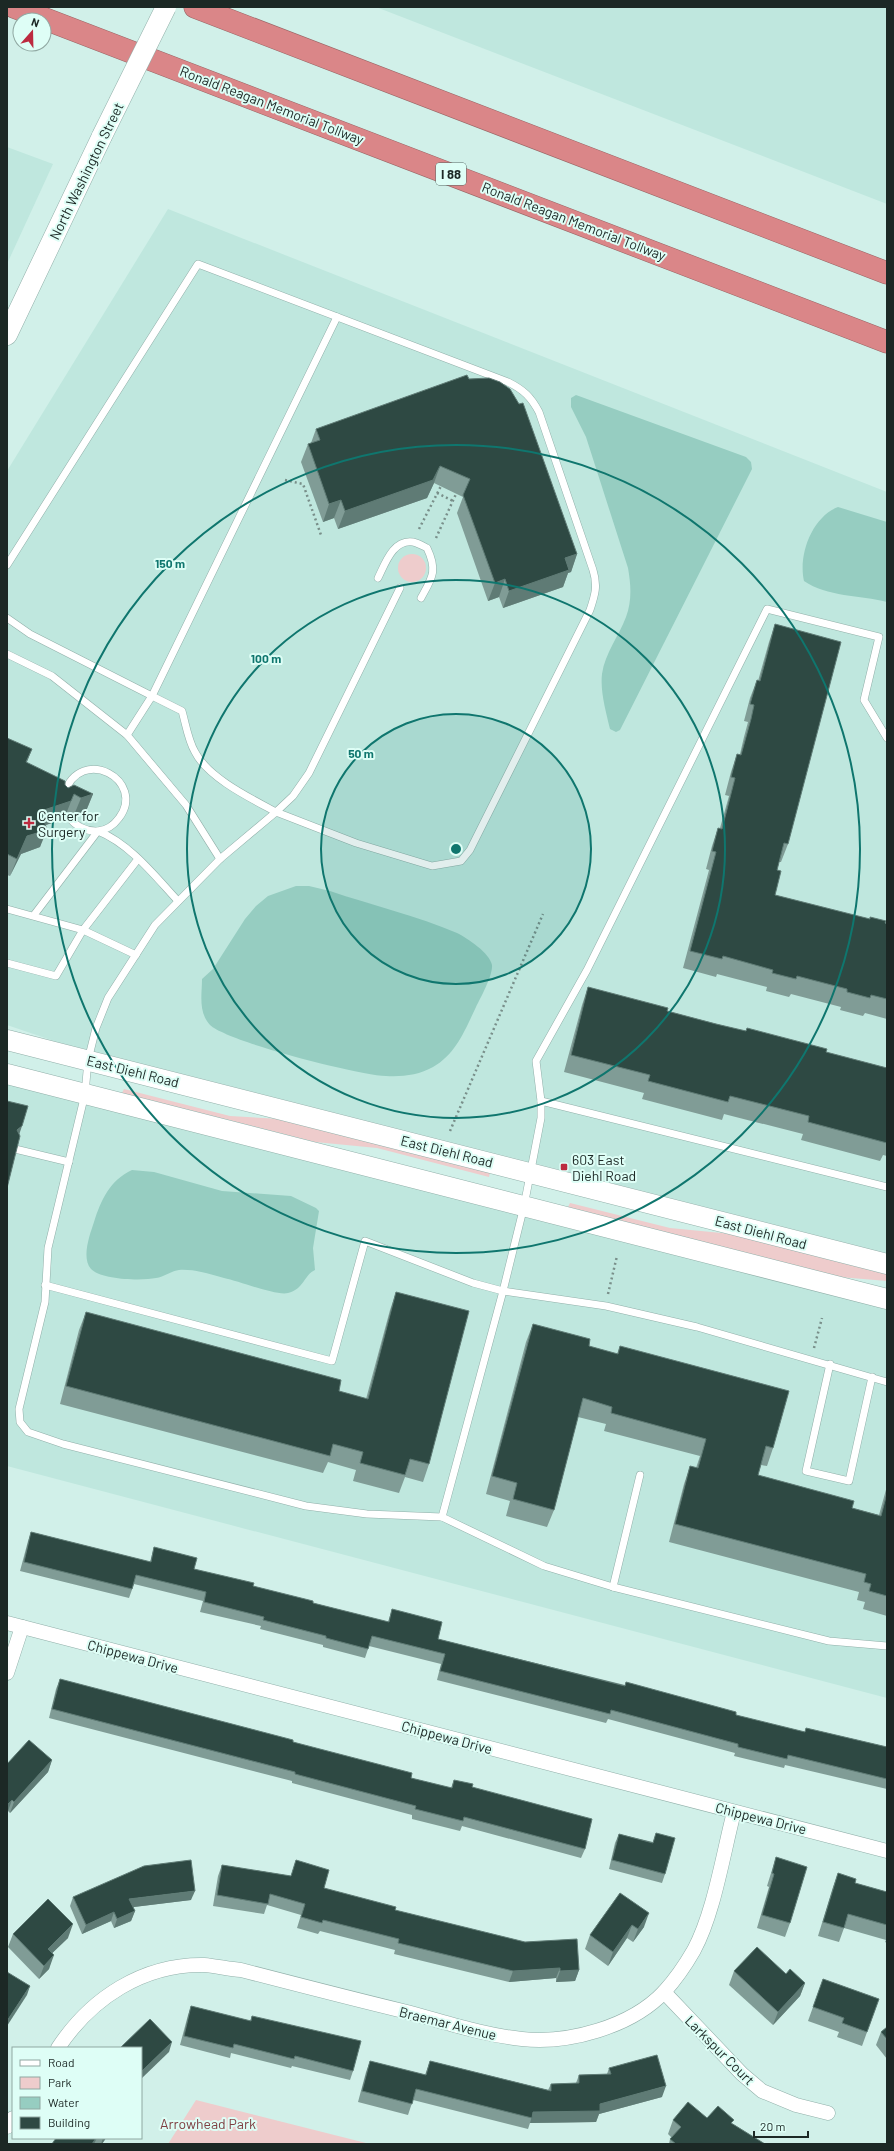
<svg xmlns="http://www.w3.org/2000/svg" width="894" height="2151" font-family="Barlow,sans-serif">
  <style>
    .built { fill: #bfe7de }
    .green { fill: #ecc }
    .water { fill: #96cdc1 }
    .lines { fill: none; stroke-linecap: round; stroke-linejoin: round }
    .lane-casing { stroke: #91afa9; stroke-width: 8 }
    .street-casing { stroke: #91afa9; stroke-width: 15 }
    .secondary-casing { stroke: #91afa9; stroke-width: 21 }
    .highway-casing { stroke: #986565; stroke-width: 23 }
    .path { stroke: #798f8a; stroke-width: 2.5; stroke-dasharray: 2 3; stroke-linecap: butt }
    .lane { stroke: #fff; stroke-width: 7 }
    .street { stroke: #fff; stroke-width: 14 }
    .secondary { stroke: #fff; stroke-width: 20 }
    .highway { stroke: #da8688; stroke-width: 22 }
    .secondary-bridge-casing { stroke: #91afa9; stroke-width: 21; stroke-linecap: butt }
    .secondary-bridge { stroke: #fff; stroke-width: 20 }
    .wall { fill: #809c96 }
    .shaded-wall { fill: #5f7b75 }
    .building { fill: #2e4943; stroke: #5f7b75 }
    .ring { fill: none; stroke: #0f766e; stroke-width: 2 }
    .poi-dot { fill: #bc2b40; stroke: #defef6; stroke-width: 1.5 }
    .labels { text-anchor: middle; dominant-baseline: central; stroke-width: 4; stroke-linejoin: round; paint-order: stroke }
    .shield { fill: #defef6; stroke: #566864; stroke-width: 1 }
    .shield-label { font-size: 13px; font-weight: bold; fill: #1c2825 }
    .street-label { font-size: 14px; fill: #1c2825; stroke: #defef6 }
    .poi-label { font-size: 14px; fill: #1c2825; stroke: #defef6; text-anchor: start }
    .park-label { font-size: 14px; fill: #7f3f42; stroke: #defef6 }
    .centre { fill: #0f766e; stroke: #defef6; stroke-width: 2 }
    .ring-label { font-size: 12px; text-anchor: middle; font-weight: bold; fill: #0f766e; stroke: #defef6; stroke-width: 4; stroke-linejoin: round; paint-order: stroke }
  </style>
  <rect width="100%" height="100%" fill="#d1f0e9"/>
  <g class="built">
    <path d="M376,7H887V204Z"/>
    <path d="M7,147L53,164L7,264Z"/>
    <path d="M168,209L887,492V1253L54,1041L7,1025V471Z"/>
    <path d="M7,1084L887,1309V1698L7,1466Z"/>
  </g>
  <g class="green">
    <circle cx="412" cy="568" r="14"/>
    <path d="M124,1089L230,1116L281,1119L490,1172L489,1177L377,1148L315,1142L122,1093Z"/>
    <path d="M570,1203L670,1228L732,1234L887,1274V1281L839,1277L568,1207Z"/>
    <path d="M196,2100L370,2144H168Z"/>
  </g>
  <g class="water">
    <path d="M576,395L746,457L751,462L752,469L620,730L616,732L610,729C606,712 600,691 602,674C605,653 619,636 626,617C632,601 631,585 628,568L586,437L571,407V398Z"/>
    <path d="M838,507L887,522V602C860,595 827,597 804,581C798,555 812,517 838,507Z"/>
    <path d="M296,886H309L330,891C371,905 418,916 457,933C467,938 490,953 492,965C493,975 481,997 476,1007C465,1030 456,1054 433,1067C419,1075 402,1077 386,1076C358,1075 228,1042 210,1025C198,1012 202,995 202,979L213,969L245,919L256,906L268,896Z"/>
    <path d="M132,1170L154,1172L222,1191L291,1196L316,1208L319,1211L313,1248L315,1270C305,1274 303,1290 288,1293C276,1296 239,1281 224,1278C210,1274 194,1269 179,1270C171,1271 164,1277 156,1278C142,1281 102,1280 91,1269C81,1258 90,1234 94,1222C101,1200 110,1180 132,1170Z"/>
  </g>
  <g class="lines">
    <g class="lane-casing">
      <g id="lane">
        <path d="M337,317L152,696L182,711C186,725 188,740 195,752C208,778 252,799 276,812L293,796L309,773L400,588"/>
        <path d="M7,565L198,264L508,382C524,390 531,397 539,412L593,570C598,586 595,595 590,610L470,850L461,861L432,866L356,843L276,812L220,859L155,925L108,998L96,1028L88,1060L85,1094L48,1248L45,1302L19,1409L20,1422L28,1432L63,1444L306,1506L367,1514L442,1517"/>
        <path d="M378,578C385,564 393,539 413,542C418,543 423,546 427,548C438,571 432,578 421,598"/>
        <path d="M7,618L30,634L152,696L127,735"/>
        <path d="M7,654L52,676L127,735L186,805L220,859"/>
        <path d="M64,794C81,743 147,781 119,818C114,825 106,830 98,831C87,832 75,826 69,817"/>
        <path d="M7,909L83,930L136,955"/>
        <path d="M34,915L98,831C130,844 154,875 178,901"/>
        <path d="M7,963L56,976L83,930L138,859"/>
        <path d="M541,1101L536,1061L587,970L767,609L879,637L864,700L887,738"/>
        <path d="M15,1149L69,1162"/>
        <path d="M887,1187L541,1101V1118L524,1206L503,1291L442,1517L544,1566L613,1587L829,1641L887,1646"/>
        <path d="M45,1285L332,1361L365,1241L473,1283L503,1291L606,1306L697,1327L887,1382"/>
        <path d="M830,1364L806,1471L849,1481L872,1377"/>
        <path d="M613,1587L640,1475"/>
      </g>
    </g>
    <g class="street-casing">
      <g id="street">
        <path d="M7,1623L887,1851"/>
        <path d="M7,1673L22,1627"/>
        <path d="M664,1992L742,2074L762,2091L796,2105L828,2113"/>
        <path d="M58,2048C91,1998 143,1964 204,1965C216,1966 229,1969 241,1970C295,1984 349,1998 403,2011C442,2021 482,2035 522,2039C568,2044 631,2027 664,1992C675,1980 686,1964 694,1950C714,1913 723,1854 734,1812"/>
        <path d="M7,2127L13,2118"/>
      </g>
    </g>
    <g class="secondary-casing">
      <g id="secondary">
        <path d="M7,335L102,136"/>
        <path d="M7,1040L887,1264"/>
        <path d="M7,1074L887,1299"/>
      </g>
    </g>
    <g class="highway-casing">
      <g id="highway">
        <path d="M14,7L887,342"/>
        <path d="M195,7L887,273"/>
      </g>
    </g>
    <g class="path">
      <path d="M285,480L303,484L321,535"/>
      <path d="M437,493L453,501"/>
      <path d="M419,529L441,486"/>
      <path d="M436,538L456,494"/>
      <path d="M450,1131L543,914"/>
      <path d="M608,1294L617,1256"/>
      <path d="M814,1348L822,1318"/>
    </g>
    <use href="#lane" class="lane"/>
    <use href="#street" class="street"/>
    <use href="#secondary" class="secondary"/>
    <use href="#highway" class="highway"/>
    <g class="secondary-bridge-casing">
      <path id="secondary-bridge" d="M102,136L166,7"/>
    </g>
    <use href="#secondary-bridge" class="secondary-bridge"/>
  </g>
  <g class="wall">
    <path d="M469,379L577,554L571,572L568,573L563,587L503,608L499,597L488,601L457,513L463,497L434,483L427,498L338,529L334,518L323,522L301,462L308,444L311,443L316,429Z"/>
    <path d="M775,624L788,844L781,862H779L777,870L775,895L887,924V1019L865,1013L863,1016L840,1010L841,1007L791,994L789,997L766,991L767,987L717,974L716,977L683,968L709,870L706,869L712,846L718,828H720L729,796L725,795L731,772L737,754H740L744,737L748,722L744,721L750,698L757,680L758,681L769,642Z"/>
    <path d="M7,738L27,763L65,785L68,788L93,794L86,811L74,815L67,812L64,819L45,825L40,847L21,854L10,876L7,875Z"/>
    <path d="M588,987L667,1011L887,1068V1156L883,1155L880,1161L801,1140L803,1134L724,1114L722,1120L642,1099L644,1093L564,1072L582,1005Z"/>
    <path d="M396,1292L429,1464L423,1482L405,1477L399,1493L353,1481L356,1470L328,1462L323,1473L60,1404L79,1330L86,1312L339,1391L366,1399L390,1310Z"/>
    <path d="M533,1324L589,1346L617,1354L620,1346L773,1448L767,1466L761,1465L758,1475L852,1508L879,1515L887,1486V1616L863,1609L865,1602L857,1600L859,1592L669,1542L684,1484L690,1466L696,1468L700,1456L604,1431L606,1424L578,1417L554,1510L547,1527L506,1516L510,1501L486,1494L526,1342Z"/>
    <path d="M31,1532L150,1562L154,1547L194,1569L313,1603L388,1622L392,1609L438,1639L625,1685L626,1682L736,1715L805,1732L806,1728L887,1747V1789L785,1765L784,1768L734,1756L735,1753L608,1719L606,1723L437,1680L441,1664L369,1646L365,1658L323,1647V1645L260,1629L261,1626L200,1612L203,1601L134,1584L129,1598L20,1571L28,1541Z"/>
    <path d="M60,1679L293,1742L411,1778L451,1788L454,1780L472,1787L585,1849L581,1858L462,1826L460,1831L412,1819V1815L292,1783V1781L49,1718L56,1689Z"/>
    <path d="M52,1760L48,1772L10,1813L8,1811L7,1812V1764Z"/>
    <path d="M656,1833L665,1874L662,1883L609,1869L615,1843L619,1834L653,1842Z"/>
    <path d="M776,1857L790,1923L785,1937L757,1928L769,1887L767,1886Z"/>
    <path d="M296,1860L324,1888L395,1910L579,1970L575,1981L556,1982V1978L509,1982L394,1954L395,1950L320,1931L318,1934L297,1928L301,1915L267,1905L264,1914L213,1906L218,1876L222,1865L291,1876Z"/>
    <path d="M838,1873L855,1883L887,1892V1943L885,1942L886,1940L844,1928L839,1942L818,1936L833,1887Z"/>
    <path d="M620,1893L644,1927L633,1942L627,1938L608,1966L585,1949L590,1935Z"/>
    <path d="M73,1897L191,1900L133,1907L135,1911L131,1921L114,1928L111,1921L82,1934L70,1906Z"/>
    <path d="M13,1934L68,1938L52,1953L49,1969L39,1979L8,1947Z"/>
    <path d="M734,1971L805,1983L800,1996L773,2025L729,1985Z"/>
    <path d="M823,1979L879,1999L862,2046L837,2037L839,2032L808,2021Z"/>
    <path d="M191,2006L250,2021L252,2016L353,2071L350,2080L292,2066L291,2068L231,2053L230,2058L180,2045L188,2015Z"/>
    <path d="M887,2027V2059L876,2045L881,2032Z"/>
    <path d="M370,2061L425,2075L430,2061L548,2090L551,2084L576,2083L579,2075L607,2074L609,2068L662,2097L599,2114L596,2122L530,2123L528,2129L413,2100L408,2115L358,2102L366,2072Z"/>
    <path d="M707,2118L733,2124L765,2144H669L670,2139L672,2138L668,2134L673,2120Z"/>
    <path d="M56,2138H106L102,2144H52Z"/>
  </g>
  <g class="shaded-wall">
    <path d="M440,466L434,483L427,498L338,529L345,511Z"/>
    <path d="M341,500L334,518L323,522L329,504Z"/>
    <path d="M577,554L571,572L568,573L563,587L503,608L509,591L565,558Z"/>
    <path d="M505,579L499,597L488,601L495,583Z"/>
    <path d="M32,749L25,767L26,762Z"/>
    <path d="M74,794L64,819L34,829L41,811Z"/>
    <path d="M93,794L86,811L74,815L81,798Z"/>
    <path d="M47,830L40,847L21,854L10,876L17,859L27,836Z"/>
    <path d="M22,1126L16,1144L17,1130Z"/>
    <path d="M52,1760L48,1772L10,1813L14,1802Z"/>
    <path d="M12,1800L8,1811L7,1812V1805Z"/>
    <path d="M195,1891L191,1900L126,1908L129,1899Z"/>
    <path d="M135,1911L131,1921L114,1928L117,1919Z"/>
    <path d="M114,1912L111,1921L82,1934L86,1925Z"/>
    <path d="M649,1913L644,1927L633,1942L638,1929Z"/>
    <path d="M73,1924L68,1938L43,1962L48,1949Z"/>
    <path d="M632,1925L627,1938L608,1966L613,1952Z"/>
    <path d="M54,1955L49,1969L39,1979L44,1966Z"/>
    <path d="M560,1968L556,1978L509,1982L513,1971Z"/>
    <path d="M579,1970L575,1981L556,1982L560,1971Z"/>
    <path d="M805,1983L800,1996L773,2025L778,2012Z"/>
    <path d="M30,1986L27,1995L7,2026V2021Z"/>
    <path d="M172,2042L169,2052L141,2079V2072Z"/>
    <path d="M666,2086L662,2097L599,2114L596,2122L530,2123L533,2112L600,2104Z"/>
    <path d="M96,2138H97L94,2144H92Z"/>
    <path d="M103,2138H106L102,2144H101Z"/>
  </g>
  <g class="building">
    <path d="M467,375L469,379L489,378L500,382L510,389L519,404L523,403L577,554L565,558L569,570L509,591L505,579L495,583L463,495L470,479L440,466L433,480L345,511L341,500L329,504L308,444L320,440L316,429Z"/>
    <path d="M775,624L841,642L788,844L784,843L777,870L781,871L775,895L870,919V917L886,921L885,923L887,924V999L871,995L870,998L847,992V989L797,976L796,979L772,973L773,970L723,956L722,959L690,951L716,852L712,851L718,828L722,829L735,778L731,777L737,754L741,755L751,719L754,705L750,704L757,680L760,681Z"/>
    <path d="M7,738L32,749L26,762L65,781V785L68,788L74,785L93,794L81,798L74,794L71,801L41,811L47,830L27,836L17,859L7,854Z"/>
    <path d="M588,987L668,1008L667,1011L716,1024L746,1031L747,1028L827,1049L826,1052L887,1068V1143L808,1122L809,1116L730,1096L728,1102L648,1081L650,1075L571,1055Z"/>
    <path d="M7,1101L28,1106L22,1126L17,1130L20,1136L7,1188Z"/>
    <path d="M396,1292L469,1311L429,1464L410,1459L405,1475L360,1463L363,1452L333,1444L330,1456L66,1386L86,1312L341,1380L339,1391L368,1399Z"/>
    <path d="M533,1324L590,1339L589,1346L618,1354L620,1346L789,1391L773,1448L766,1446L758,1475L854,1501L852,1508L881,1516L887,1493V1596L869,1591L871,1584L864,1582L866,1574L675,1524L690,1466L698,1468L706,1439L611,1413L612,1407L583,1398L554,1510L513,1499L517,1483L492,1476Z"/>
    <path d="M31,1532L151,1562L154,1547L197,1558L194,1569L254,1583L253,1586L313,1601V1603L389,1622L392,1609L442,1622L438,1639L625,1686L626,1682L736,1712V1715L805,1732L806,1728L887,1747V1779L788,1755L787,1759L738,1747V1744L611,1710L610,1714L440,1671L445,1654L372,1636L368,1649L326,1638V1636L263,1620L264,1617L204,1602L206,1592L136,1575L132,1589L24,1562Z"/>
    <path d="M60,1679L293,1740V1742L412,1773L411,1778L452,1788L454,1780L473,1784L472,1787L592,1819L585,1849L464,1817L463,1821L415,1809L416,1806L295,1774V1772L52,1709Z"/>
    <path d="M29,1740L52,1760L14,1802L12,1800L7,1805V1764Z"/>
    <path d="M656,1833L675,1838L665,1874L612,1860L619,1834L653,1843Z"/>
    <path d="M776,1857L807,1867L790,1923L762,1915L774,1874L772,1873Z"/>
    <path d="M191,1860L195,1891L129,1899L135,1911L117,1919L114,1912L86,1925L73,1897L144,1866Z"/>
    <path d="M296,1860L329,1870L324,1888L396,1907L395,1910L525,1942L577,1939L579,1970L560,1971V1968L513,1971L398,1943L399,1939L323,1920L322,1923L301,1917L305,1904L270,1894L268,1904L217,1895L222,1865L291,1876Z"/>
    <path d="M838,1873L856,1879L855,1883L887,1892V1925L848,1914L844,1928L823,1922Z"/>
    <path d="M620,1893L649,1913L638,1929L632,1925L613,1952L590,1935Z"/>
    <path d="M48,1899L73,1924L48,1949L54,1955L44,1966L13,1934Z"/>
    <path d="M757,1947L786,1974L790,1969L805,1983L778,2012L734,1971Z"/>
    <path d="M7,1972L30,1986L7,2021Z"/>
    <path d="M823,1979L879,1999L867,2032L842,2023L844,2018L813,2007Z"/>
    <path d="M191,2006L251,2021L252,2016L361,2041L353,2071L295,2056L294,2059L234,2044L233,2048L184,2036Z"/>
    <path d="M150,2019L172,2042L141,2072V2048H120Z"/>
    <path d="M887,2027V2039L881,2032Z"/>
    <path d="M657,2055L666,2086L600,2104V2111L533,2112L532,2118L416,2089L412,2104L362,2091L370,2061L426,2075L430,2061L551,2091V2084L579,2083V2075L611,2074L609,2068Z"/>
    <path d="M688,2102L707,2118L718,2106L734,2120L731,2123L765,2144H676L670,2139L681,2127L673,2120Z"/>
    <path d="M56,2138H96L92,2144H52Z"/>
  </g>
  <circle cx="456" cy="849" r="135" fill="#0f766e" fill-opacity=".12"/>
  <g class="ring">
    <circle cx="456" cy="849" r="135"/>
    <circle cx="456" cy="849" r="269"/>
    <circle cx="456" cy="849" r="404"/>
  </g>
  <g class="poi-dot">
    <path d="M27 817h4v4h4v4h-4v4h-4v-4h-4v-4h4z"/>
    <rect x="560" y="1163" width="8" height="8" rx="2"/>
  </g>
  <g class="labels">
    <rect class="shield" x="436" y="163" width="30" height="22" rx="3"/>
    <g class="shield-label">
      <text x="451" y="174">I 88</text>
    </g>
    <g class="street-label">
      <text transform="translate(272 105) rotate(21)">Ronald Reagan Memorial Tollway</text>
      <text transform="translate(86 171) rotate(-64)">North Washington Street</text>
      <text transform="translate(574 221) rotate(21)">Ronald Reagan Memorial Tollway</text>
      <text transform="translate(133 1071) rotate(14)">East Diehl Road</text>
      <text transform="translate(447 1151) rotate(14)">East Diehl Road</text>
      <text transform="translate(761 1232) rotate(15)">East Diehl Road</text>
      <text transform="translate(133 1656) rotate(15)">Chippewa Drive</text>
      <text transform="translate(447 1737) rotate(15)">Chippewa Drive</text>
      <text transform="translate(761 1818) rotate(14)">Chippewa Drive</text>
      <text transform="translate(448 2023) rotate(14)">Braemar Avenue</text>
      <text transform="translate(720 2050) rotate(45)">Larkspur Court</text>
    </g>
    <g class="poi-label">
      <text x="38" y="815">Center for<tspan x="38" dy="16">Surgery</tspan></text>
      <text x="572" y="1159">603 East<tspan x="572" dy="16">Diehl Road</tspan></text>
    </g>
    <g class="park-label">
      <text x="208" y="2123">Arrowhead Park</text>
    </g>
  </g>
  <circle cx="456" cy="849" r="6" class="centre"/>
  <g class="ring-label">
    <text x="170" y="568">150 m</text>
    <text x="266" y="663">100 m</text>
    <text x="361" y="758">50 m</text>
  </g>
  <rect width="894" height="2151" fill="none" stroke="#1c2825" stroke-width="16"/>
  <rect x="12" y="2047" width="130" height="92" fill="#defef6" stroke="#90a8a2"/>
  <rect x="20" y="2060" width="20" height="6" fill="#ffffff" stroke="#90a8a2"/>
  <text x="48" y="2067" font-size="12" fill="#1c2825">Road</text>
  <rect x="20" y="2077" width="20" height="12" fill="#eecccc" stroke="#90a8a2"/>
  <text x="48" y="2087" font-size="12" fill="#1c2825">Park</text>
  <rect x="20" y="2097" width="20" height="12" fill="#96cdc1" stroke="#90a8a2"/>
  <text x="48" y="2107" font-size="12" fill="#1c2825">Water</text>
  <rect x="20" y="2117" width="20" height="12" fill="#2e4943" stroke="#90a8a2"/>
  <text x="48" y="2127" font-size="12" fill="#1c2825">Building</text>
  <g transform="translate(32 32) rotate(20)"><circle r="19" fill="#defef6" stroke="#90a8a2"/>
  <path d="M0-3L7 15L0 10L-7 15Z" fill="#bc2b40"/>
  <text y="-6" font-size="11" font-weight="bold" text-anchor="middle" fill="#1c2825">N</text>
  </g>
  <path d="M754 2131v6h54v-6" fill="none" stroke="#1c2825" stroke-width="2"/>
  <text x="760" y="2131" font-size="12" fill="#1c2825" stroke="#defef6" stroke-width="3" paint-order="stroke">20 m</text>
</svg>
